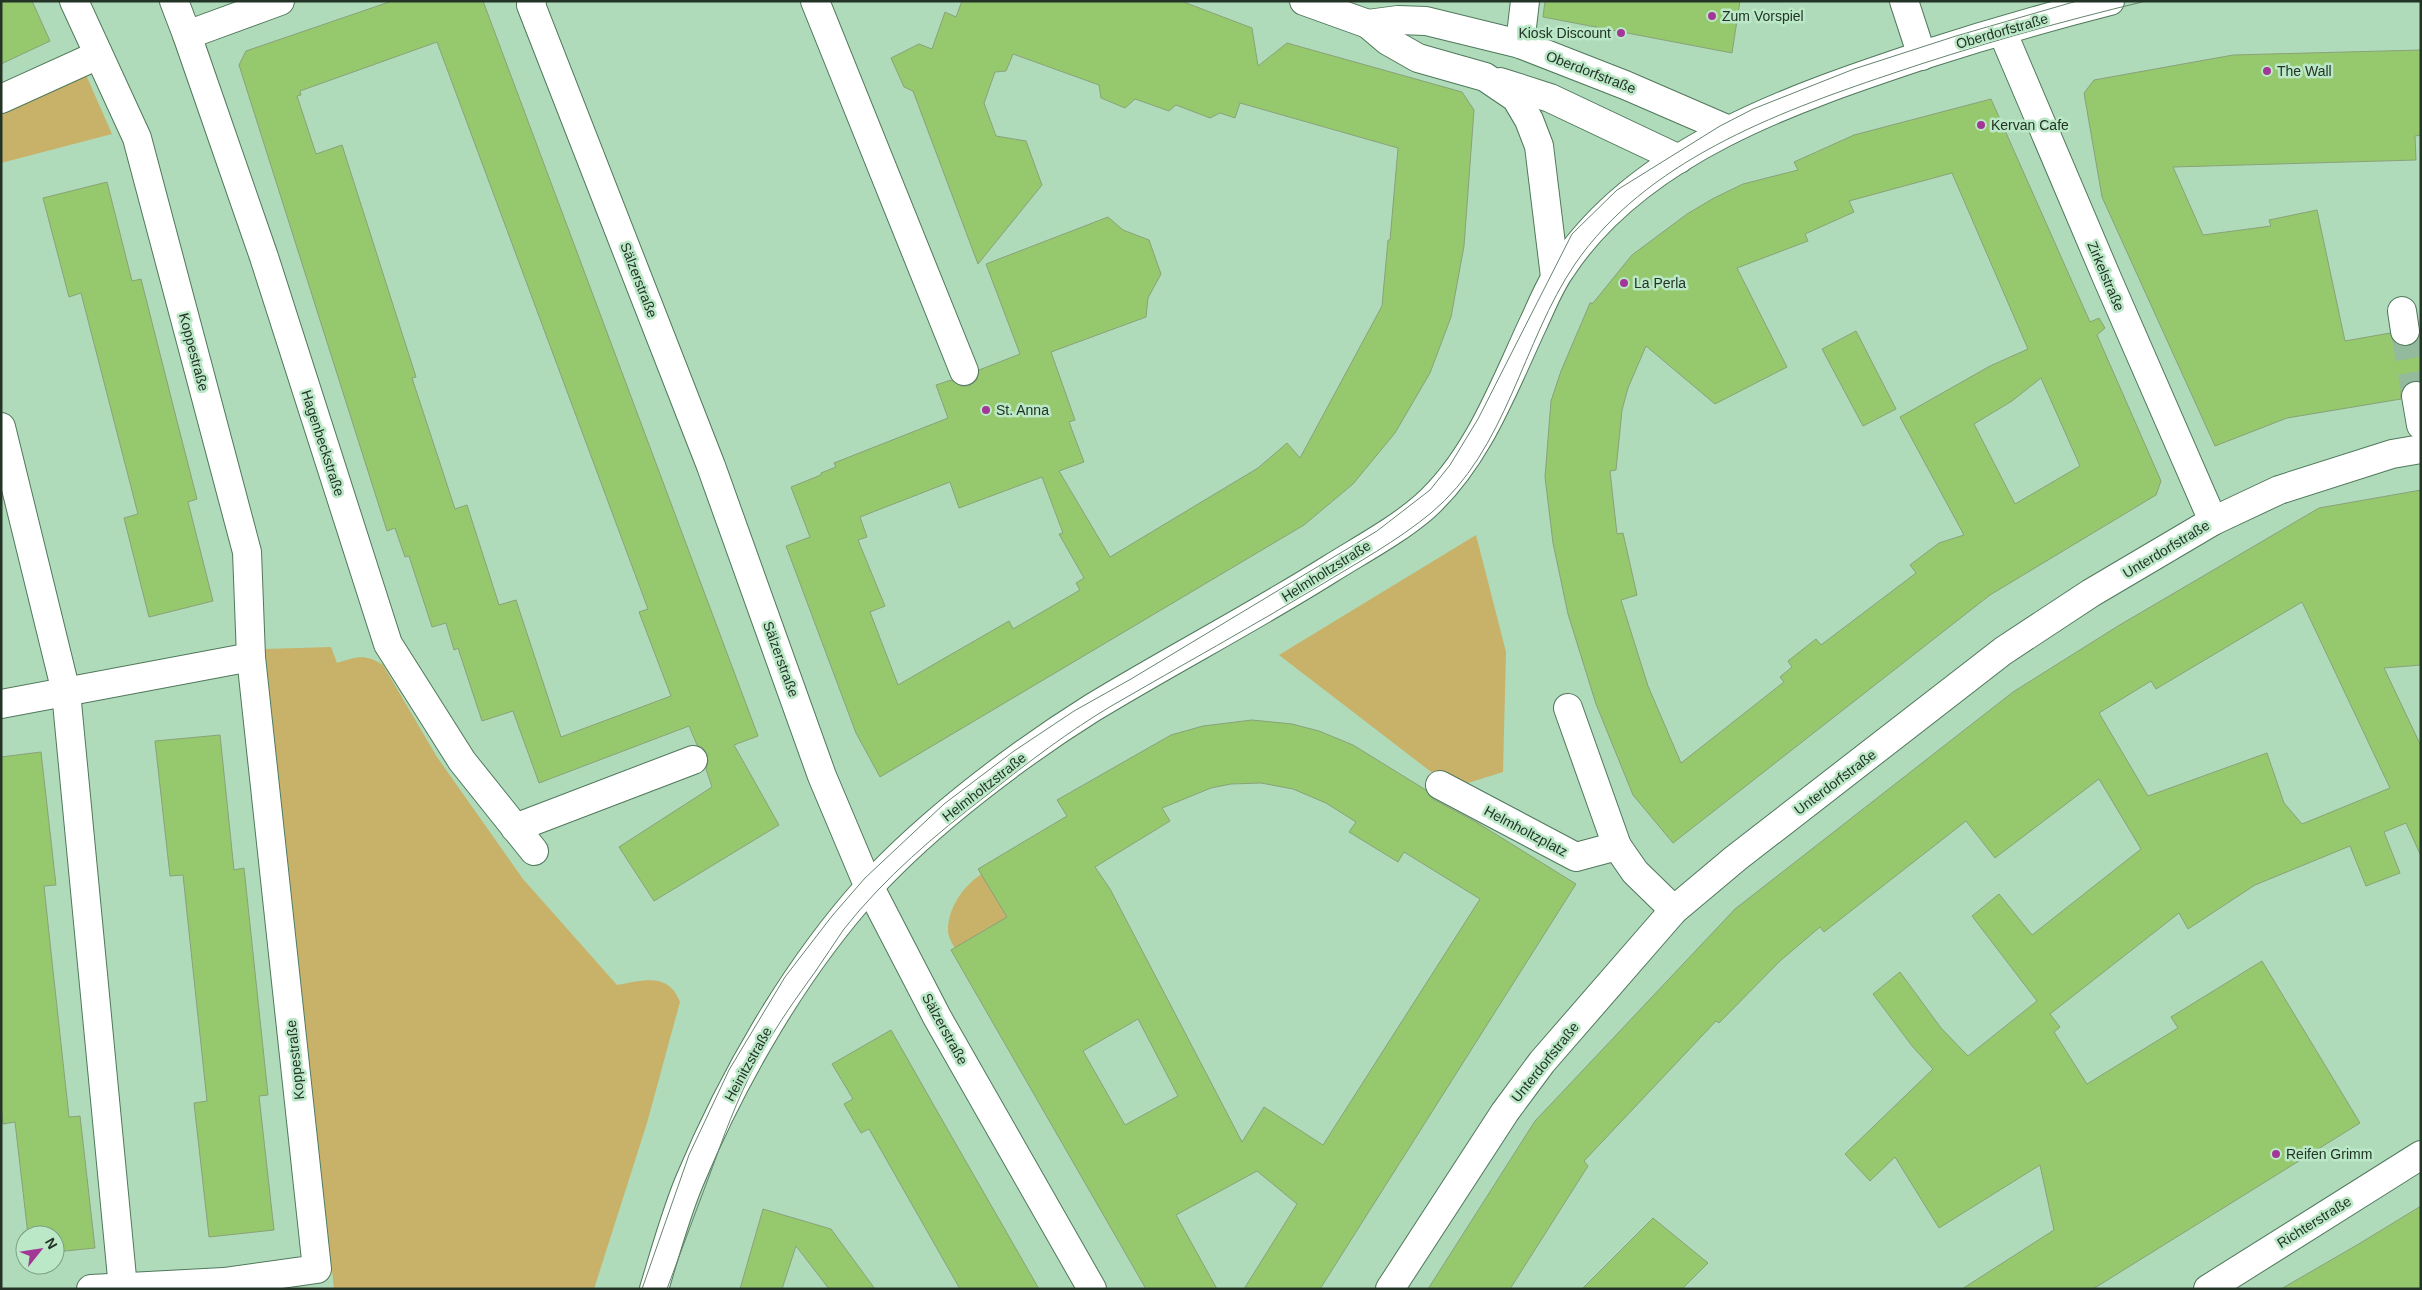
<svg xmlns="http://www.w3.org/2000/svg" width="2422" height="1290" font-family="Helvetica,sans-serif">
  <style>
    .green { fill: #c8b269 }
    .building { fill: #96c86e; stroke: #8aa279; fill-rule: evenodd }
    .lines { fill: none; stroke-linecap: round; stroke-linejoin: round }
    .minor-tunnel { stroke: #93ba9d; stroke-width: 28; stroke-dasharray: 28 14; stroke-linecap: butt }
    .minor-casing { stroke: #50785b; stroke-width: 30 }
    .major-casing { stroke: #50785b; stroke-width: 30 }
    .minor { stroke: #fff; stroke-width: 28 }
    .major { stroke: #fff; stroke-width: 28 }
    .tram { stroke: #66846e; stroke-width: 1 }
    .poi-dot { fill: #a33797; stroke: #bbe8c6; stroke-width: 2 }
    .labels { text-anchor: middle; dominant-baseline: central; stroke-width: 5; stroke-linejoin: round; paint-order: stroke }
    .poi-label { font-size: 14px; fill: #233427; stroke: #bbe8c6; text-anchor: start }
    .street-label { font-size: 14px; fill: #233427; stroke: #bbe8c6 }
  </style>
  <rect width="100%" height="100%" fill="#afdbba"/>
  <g class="green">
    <path d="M86,75L112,134L1,163V108Z"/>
    <path d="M1476,535L1506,652L1503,772L1452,788L1279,655Z"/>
    <path d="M331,647L337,663C356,657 365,653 383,665L437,757L523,879L617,985C643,980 669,972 680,1002L647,1123L594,1289H334L265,649Z"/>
    <path d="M983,873L1013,923L958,953C954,947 949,939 948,932C947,908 964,885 983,873Z"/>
  </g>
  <g class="building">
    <path d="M1,1H32L50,41L1,64Z"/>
    <path d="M392,1H483L758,736L734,745L779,825L654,901L619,847L712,787L706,769L708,762L707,754L703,748L697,745L689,726L539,783L513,711L482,721L458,648L454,650L446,623L432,627L409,556L405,557L395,528L387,531L239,65L246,51ZM437,42L648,609L639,612L671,696L561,737L516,600L499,605L467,505L455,509L412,378L416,377L342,145L316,154L297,96L301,95L300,91Z"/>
    <path d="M962,1H1181L1252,28L1258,66L1287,43L1462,92L1474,110L1464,246L1451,317L1430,373L1395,433L1353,484L1304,525L880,777L856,733L786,546L810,537L791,487L821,475V473L836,467L834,463L948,418L936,385L951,380L961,386H969L977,380L979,370L1020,354L986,264L1108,217L1123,230L1149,240L1161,274L1148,298L1146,317L1051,352L1075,420L1069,422L1084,462L1059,471L1110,557L1258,468L1287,443L1300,458L1382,306L1388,240H1390L1398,148L1240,103L1235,118L1220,113L1210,118L1176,105L1169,111L1135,99L1125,108L1101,98L1099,85L1013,54L1006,71L995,72L984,103L996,136L1026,141L1042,185L978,264L913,91L904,87L891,58L919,44L932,49L945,12L956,17ZM1042,477L1063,533L1059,534L1084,578L1076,583L1080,590L1013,629L1009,621L898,685L870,612L885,606L858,540L867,537L860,517L950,482L959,508Z"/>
    <path d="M1545,1H1740L1732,53L1543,17Z"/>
    <path d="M2421,50V135L2415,136L2416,160L2173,167L2203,235L2271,226L2269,220L2317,210L2345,341L2390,333L2393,340L2399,345L2408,346L2415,343L2419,337L2421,328V381H2413L2406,384L2401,391V399L2287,418L2215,446L2102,197L2084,93L2094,80L2233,55Z"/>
    <path d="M1991,99L2090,322L2099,318L2105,328L2097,335L2161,481L2156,495L1990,595L1673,843L1633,795L1596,704L1568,614L1553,543L1545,477L1551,401L1561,371L1590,303H1593L1632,255L1687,214L1714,198L1743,184L1798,170L1794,162L1854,135ZM1952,173L2028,349L1990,366L1900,417L1964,535L1939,543L1910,565L1916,573L1821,645L1816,639L1788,661L1792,667L1780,677L1784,682L1681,763L1648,686L1621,600L1637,595L1623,533L1617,534L1610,471L1616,470L1622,410L1628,388L1646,346L1715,404L1787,367L1737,268L1808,241L1805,234L1854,212L1849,201ZM2041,378L2080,466L2015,504L1974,424L2012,401Z"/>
    <path d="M107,182L132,281L141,279L178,425L197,499L188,502L213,601L149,617L124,518L138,514L81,293L69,297L43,198Z"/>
    <path d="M1856,331L1896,409L1863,426L1822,349Z"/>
    <path d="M2421,490V665L2384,668L2421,746V856L2406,823L2384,832L2400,873L2366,886L2350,846L2255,885L2188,929L2179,913L2050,1014L2060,1027L2054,1032L2087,1084L2178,1028L2171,1017L2262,961L2360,1123L2093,1289H1962L2054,1230L2040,1165L1939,1228L1895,1157L1870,1181L1845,1154L1933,1069L1912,1046L1873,994L1900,972L1941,1028L1968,1056L2037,1001L1972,916L1999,894L2032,935L2141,849L2099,779L1995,858L1966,821L1824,932L1820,927L1780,961L1719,1023L1716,1021L1584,1161L1588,1166L1510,1289H1428L1535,1121L1735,909L2013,692L2118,626L2319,508ZM2302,602L2390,788L2302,824L2284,803L2267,753L2148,796L2099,713L2151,681L2156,689Z"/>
    <path d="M1252,720L1292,724L1319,731L1353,745L1426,790L1433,799L1476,822L1576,884L1320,1289H1244L1297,1204L1257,1171L1176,1215L1217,1289H1146L951,950L1007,917L978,869L1067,816L1057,800L1171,735L1203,726ZM1261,783L1293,789L1326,803L1356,822L1349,832L1398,862L1404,852L1480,899L1323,1145L1264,1107L1242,1142L1110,889L1095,867L1170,821L1162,808L1211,788L1231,784ZM1138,1019L1178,1096L1125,1125L1083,1051Z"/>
    <path d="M220,735L234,870L244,868L268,1095L259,1096L274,1230L209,1237L194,1103L207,1101L187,913L183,875L170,876L155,741Z"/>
    <path d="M41,752L56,885L44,886L51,952L69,1117L80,1116L95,1248L55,1252V1235H28L15,1122L3,1124L1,1104V757Z"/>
    <path d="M891,1030L937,1111L1039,1289H960L869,1129L861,1133L844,1104L853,1099L832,1064Z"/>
    <path d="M2421,1206V1289H2281L2357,1245Z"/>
    <path d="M763,1209L831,1229L875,1289H829L796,1246L782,1289H740Z"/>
    <path d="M1653,1218L1708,1263L1682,1289H1582Z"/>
  </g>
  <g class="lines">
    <path class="minor-tunnel" d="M2405,331L2416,396"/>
    <g class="minor-casing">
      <g id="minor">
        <path d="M74,1L137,138L247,552L251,657L317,1269L224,1282L91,1289"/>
        <path d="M174,1L187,35L264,257L388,644L462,761L534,851"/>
        <path d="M532,1L531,5L711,466L822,776L865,878L937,1017L1092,1289"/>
        <path d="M815,1L964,371"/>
        <path d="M1304,1L1368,24L1398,20L1426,21L1520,44L1625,85L1729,130"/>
        <path d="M1904,1L1922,56"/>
        <path d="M1368,24L1388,41L1418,58L1485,77L1516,98L1529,120L1539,146L1555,277"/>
        <path d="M2002,31L2107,278L2213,521"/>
        <path d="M187,35L280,1"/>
        <path d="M1520,44L1525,1"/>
        <path d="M1500,82L1550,98L1679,159"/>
        <path d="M1,99L98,55"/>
        <path d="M2402,311L2405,331"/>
        <path d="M2416,396L2421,425"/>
        <path d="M1,427L66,692L123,1288"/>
        <path d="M1,704L251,657"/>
        <path d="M1568,708L1617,846L1635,872L1674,910"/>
        <path d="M1440,785L1576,857L1617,846"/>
        <path d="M515,828L693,760"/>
        <path d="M1390,1289L1505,1112L1542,1062L1674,910L1736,858L2003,651L2091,593L2213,521L2279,490L2392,454L2421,449"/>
        <path d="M2208,1289L2421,1155"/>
      </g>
    </g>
    <g class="major-casing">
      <path id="major" d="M654,1289C665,1253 675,1216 689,1182C732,1079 794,970 869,887C929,822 1017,755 1092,708C1171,660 1252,618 1330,569C1362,549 1396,531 1424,507C1477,460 1504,386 1533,324C1542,305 1549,286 1561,269C1639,150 1794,98 1923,55C1985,35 2047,17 2110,1"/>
    </g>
    <use href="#minor" class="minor"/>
    <use href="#major" class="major"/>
    <g class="tram">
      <path d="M642,1289L689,1155L729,1070L785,977L832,916L865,878L944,804L1014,751L1074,711L1131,679L1377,531L1430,490L1450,465L1478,419L1572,234L1617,190L1720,126L1753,109L1854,69L1956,36L2077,1"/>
      <path d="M667,1289C683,1247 698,1205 714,1163C728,1124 743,1085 764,1049C779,1022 797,997 815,972C825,958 834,943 844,929C885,877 935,835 987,795C1027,763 1069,731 1113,705C1182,665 1251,627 1319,586C1357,563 1397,541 1431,513C1507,450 1522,342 1575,264C1645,162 1775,113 1888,75C1973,46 2059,22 2146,1"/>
    </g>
  </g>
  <g class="poi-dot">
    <circle cx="1712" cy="16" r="5"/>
    <circle cx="1621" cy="33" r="5"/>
    <circle cx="2267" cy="71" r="5"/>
    <circle cx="1981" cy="125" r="5"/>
    <circle cx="1624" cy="283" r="5"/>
    <circle cx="986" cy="410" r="5"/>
    <circle cx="2276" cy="1154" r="5"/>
  </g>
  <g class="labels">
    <g class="poi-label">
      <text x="1722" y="16">Zum Vorspiel</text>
      <text x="1611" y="33" text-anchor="end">Kiosk Discount</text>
      <text x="2277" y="71">The Wall</text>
      <text x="1991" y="125">Kervan Cafe</text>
      <text x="1634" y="283">La Perla</text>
      <text x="996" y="410">St. Anna</text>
      <text x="2286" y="1154">Reifen Grimm</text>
    </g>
    <g class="street-label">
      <text transform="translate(2002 31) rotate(-16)">Oberdorfstraße</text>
      <text transform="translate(1591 72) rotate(21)">Oberdorfstraße</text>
      <text transform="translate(2106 276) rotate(67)">Zirkelstraße</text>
      <text transform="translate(639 280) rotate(69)">Sälzerstraße</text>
      <text transform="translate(194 352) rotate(75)">Koppestraße</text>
      <text transform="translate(323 443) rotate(72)">Hagenbeckstraße</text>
      <text transform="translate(2166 549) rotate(-31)">Unterdorfstraße</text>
      <text transform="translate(1326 571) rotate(-32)">Helmholtzstraße</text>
      <text transform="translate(781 659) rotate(70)">Sälzerstraße</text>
      <text transform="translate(1835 782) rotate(-37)">Unterdorfstraße</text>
      <text transform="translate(984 787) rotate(-38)">Helmholtzstraße</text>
      <text transform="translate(1526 831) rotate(28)">Helmholtzplatz</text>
      <text transform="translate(945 1029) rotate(61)">Sälzerstraße</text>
      <text transform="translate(295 1060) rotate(-96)">Koppestraße</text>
      <text transform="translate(1545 1062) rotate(-51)">Unterdorfstraße</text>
      <text transform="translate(748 1064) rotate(-61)">Heinitzstraße</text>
      <text transform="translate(2314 1222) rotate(-32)">Richterstraße</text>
    </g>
  </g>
  <rect width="2422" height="1290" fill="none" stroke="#233427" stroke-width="5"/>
  <g transform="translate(40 1250) rotate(60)"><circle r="24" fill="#bbe8c6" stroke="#7ea086"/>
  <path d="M0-4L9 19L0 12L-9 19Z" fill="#a33797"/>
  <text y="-8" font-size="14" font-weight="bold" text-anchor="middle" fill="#233427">N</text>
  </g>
</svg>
